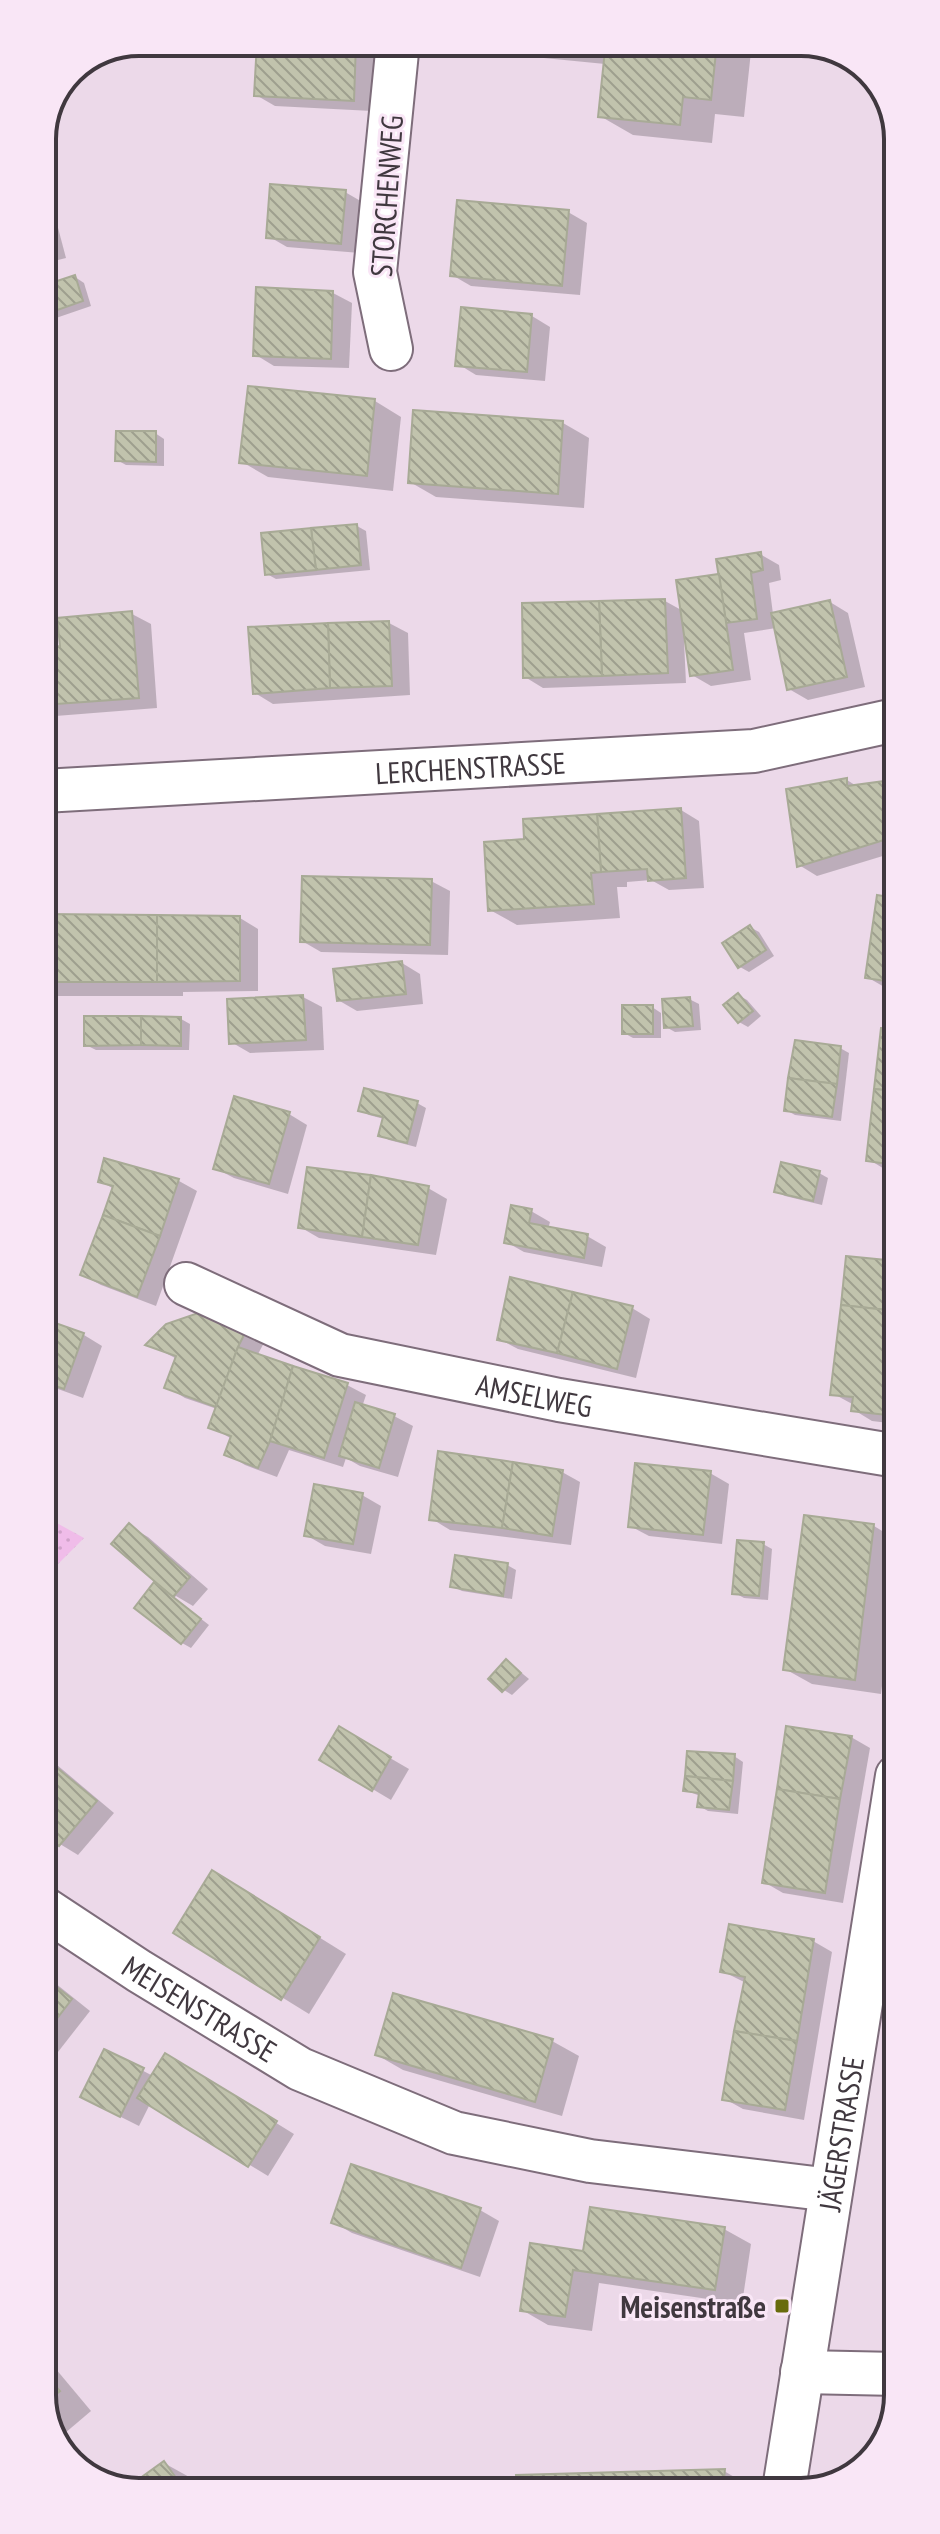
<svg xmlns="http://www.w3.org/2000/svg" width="940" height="2534" font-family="'PT Sans Narrow',sans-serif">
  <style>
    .park { fill: url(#park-dots) }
    .shadow { fill: #0003 }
    .building { fill: url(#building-back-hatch); stroke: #a8aa96; stroke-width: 2 }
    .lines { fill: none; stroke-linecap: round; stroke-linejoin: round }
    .minor-casing { stroke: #7e6d7b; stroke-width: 46 }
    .minor { stroke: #fff; stroke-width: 42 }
    .poi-dot { fill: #686b0c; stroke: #f9e6f6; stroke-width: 3 }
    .labels { text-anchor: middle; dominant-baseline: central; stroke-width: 6; stroke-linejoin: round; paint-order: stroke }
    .street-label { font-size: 30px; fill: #40383f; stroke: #f9e6f6 }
    .poi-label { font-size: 30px; font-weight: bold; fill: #40383f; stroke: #f9e6f6; text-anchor: end }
    .rim { fill: none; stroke: #40383f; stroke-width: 4 }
  </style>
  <defs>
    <pattern id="park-dots" width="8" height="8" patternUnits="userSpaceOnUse" patternTransform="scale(2)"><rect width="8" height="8" fill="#f0bce9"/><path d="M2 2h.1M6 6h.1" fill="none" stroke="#cfa2c9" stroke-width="1.8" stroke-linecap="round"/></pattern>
    <pattern id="building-back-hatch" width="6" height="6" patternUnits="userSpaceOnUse" patternTransform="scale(2)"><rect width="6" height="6" fill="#c1c3ad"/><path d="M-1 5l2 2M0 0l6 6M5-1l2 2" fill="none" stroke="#9e9f8e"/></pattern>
  </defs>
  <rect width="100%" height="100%" fill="#ecd9e9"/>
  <path class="park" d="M44,1516L84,1538L44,1578Z"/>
  <g class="shadow">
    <path d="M259,42H375L372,111L275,106L256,95Z"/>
    <path d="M450,42H752L744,117L715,114L712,143L633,135L600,116L605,64L463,50Z"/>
    <path d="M345,192L364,203L360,253L287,247L268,236Z"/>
    <path d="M42,199L52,205L66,258L42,264Z"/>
    <path d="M568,212L587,223L580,295L471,286L452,275Z"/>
    <path d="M75,277L84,283L91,306L56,318L47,313Z"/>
    <path d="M333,293L352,303L349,368L274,366L256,355Z"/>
    <path d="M532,316L550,327L545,381L476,375L458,364Z"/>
    <path d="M375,401L401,417L393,491L268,477L242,462Z"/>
    <path d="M563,423L589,438L584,508L436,497L410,482Z"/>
    <path d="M155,433L164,439V466L126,465L117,460Z"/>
    <path d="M357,526L366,531L370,570L276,579L267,574Z"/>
    <path d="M760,554L779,565L781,580L769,583L773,614L830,602L848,613L865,687L808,700L789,689L776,628L744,633L751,680L711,686L692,675L687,641H684L686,683L543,688L525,677L665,601L683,611L722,576Z"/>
    <path d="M132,614L151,624L157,708L43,717V649L62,648Z"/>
    <path d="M389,623L408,633L410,695L273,704L255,693Z"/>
    <path d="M847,780L858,787L892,782L896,784V852L817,876L799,865Z"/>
    <path d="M681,810L699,821L704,888L669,890L651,880L627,882V887H617L620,918L517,925L490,910L526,841Z"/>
    <path d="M431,881L450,891L448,955L321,952L302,941Z"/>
    <path d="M896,900V989L886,988L867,977Z"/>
    <path d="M43,916L240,918L258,929V991L183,992V996H56L43,989Z"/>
    <path d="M750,927L759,932L774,956L749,972L740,967Z"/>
    <path d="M402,963L420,974L423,1004L357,1011L338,1000Z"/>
    <path d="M738,995L747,1000L761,1016L748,1027L739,1022Z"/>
    <path d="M303,997L322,1007L324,1050L250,1053L231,1042Z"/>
    <path d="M689,999L699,1004L701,1030L675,1032L666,1027Z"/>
    <path d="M652,1007L661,1013V1038H633L624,1033Z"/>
    <path d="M181,1019L190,1024L189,1050H96L86,1045Z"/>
    <path d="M896,1031V1172L886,1170L868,1159Z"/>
    <path d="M840,1048L849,1053L841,1121L795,1115L786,1110Z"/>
    <path d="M417,1103L426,1108L416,1147L389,1140L380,1135L384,1119L369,1115L360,1110Z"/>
    <path d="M289,1114L307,1125L288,1194L234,1178L215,1168Z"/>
    <path d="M106,1160L179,1181L197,1191L156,1306L101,1285L82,1275L114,1189L100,1181Z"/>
    <path d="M819,1173L828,1178L822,1205L785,1196L776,1191Z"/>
    <path d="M428,1188L447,1199L436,1255L319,1238L300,1227Z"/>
    <path d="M531,1211L550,1222L548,1229L587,1236L606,1247L602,1267L524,1252L506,1242Z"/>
    <path d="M848,1258L896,1263L897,1424L872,1421L854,1410V1405L832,1393Z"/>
    <path d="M632,1308L650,1319L636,1378L518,1349L499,1339Z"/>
    <path d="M204,1313L266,1339L257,1356L347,1385L366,1395L363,1404L394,1416L413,1426L398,1477L360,1466L346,1458L343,1467L289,1450L277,1477L245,1465L227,1454L232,1439L211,1427L217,1409L185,1398L167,1387L177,1359L148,1344Z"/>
    <path d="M44,1321L84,1335L102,1346L83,1398L44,1384Z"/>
    <path d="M562,1472L580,1482L571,1545L450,1530L432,1519Z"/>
    <path d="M710,1473L729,1484L722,1544L649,1536L630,1526Z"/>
    <path d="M362,1495L381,1506L371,1554L325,1546L306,1535Z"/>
    <path d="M805,1517L874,1526L897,1540V1570L881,1694L812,1684L785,1669Z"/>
    <path d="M129,1526L148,1537L208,1589L193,1606L176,1596L174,1598L209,1625L191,1648L182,1643L154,1585L168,1592Z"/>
    <path d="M763,1544L772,1549L768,1600L744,1598L735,1593Z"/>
    <path d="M507,1565L516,1570L512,1599L462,1591L452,1586Z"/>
    <path d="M507,1661L529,1679L512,1695L504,1690Z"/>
    <path d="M340,1729L409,1769L391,1800L322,1759Z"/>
    <path d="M851,1737L870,1748L843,1903L783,1893L764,1882Z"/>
    <path d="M44,1754L114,1813L78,1855L60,1844L45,1831Z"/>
    <path d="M734,1756L743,1762L738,1814L708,1811L699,1806L700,1796L685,1790Z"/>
    <path d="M240,1888L346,1954L309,2014L176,1932Z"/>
    <path d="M813,1941L832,1952L804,2120L743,2109L725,2099L746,1983L722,1971Z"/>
    <path d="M45,1975L90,2011L47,2066L45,2065Z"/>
    <path d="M552,2041L579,2056L562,2116L403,2070L377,2055Z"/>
    <path d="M105,2051L153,2076L184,2066L294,2134L268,2176L150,2104L139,2126L101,2107Z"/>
    <path d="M353,2166L480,2210L499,2221L480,2277L352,2233L333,2222Z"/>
    <path d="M724,2229L751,2244L742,2304L599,2283L592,2331L548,2325L522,2310L585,2254Z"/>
    <path d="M45,2252L52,2259L45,2265Z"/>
    <path d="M45,2356L91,2411L58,2439L45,2421Z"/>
    <path d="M164,2463L191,2478L200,2491L132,2492Z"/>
    <path d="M724,2471L755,2489L519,2490Z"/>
  </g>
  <g class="building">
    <path d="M257,42H356L354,101L254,96Z"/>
    <path d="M526,42H717L711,100L683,97L680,125L598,117L605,50Z"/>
    <path d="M870,73L878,87L868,85Z"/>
    <path d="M270,184L346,190L341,244L266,238Z"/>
    <path d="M457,200L569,210L562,286L450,276Z"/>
    <path d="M42,227L48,248L42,249Z"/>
    <path d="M75,275L83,301L46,314L42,304V286Z"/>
    <path d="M256,287L333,291L331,359L253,356Z"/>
    <path d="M461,307L532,314L527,372L455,366Z"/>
    <path d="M248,386L375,399L367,476L239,463Z"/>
    <path d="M413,410L563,421L558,494L408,483Z"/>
    <path d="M116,431H156V462L115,461Z"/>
    <path d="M357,524L361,565L316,570L311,528Z"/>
    <path d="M311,528L316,570L265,575L261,533Z"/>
    <path d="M761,552L763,570L751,573L757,619L726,623L716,559Z"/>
    <path d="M719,574L733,670L690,676L676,580Z"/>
    <path d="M665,599L668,673L602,676L599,601Z"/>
    <path d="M830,600L847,677L787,690L771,613Z"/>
    <path d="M599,601L602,676L523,678L522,603Z"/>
    <path d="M132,611L139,698L43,705V647L60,646L57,618Z"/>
    <path d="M389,621L392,686L330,688L328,623Z"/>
    <path d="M328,623L330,688L253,694L248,627Z"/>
    <path d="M847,778V786L892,780L884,840L797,867L786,789Z"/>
    <path d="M681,808L686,878L648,881L647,869L601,872L597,814Z"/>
    <path d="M597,814L601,872L591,873L594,904L488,911L484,842L524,839L523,819Z"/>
    <path d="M302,876L432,879L430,945L300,942Z"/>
    <path d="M877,895L896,898V963L893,982L865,978Z"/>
    <path d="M43,914L157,915V982H43Z"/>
    <path d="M157,915L240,916V981L157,982Z"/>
    <path d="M750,925L766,950L738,968L722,943Z"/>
    <path d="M402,961L406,994L337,1001L333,969Z"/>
    <path d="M738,993L753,1011L738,1023L723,1005Z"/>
    <path d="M303,995L306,1040L229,1044L227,999Z"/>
    <path d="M690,997L693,1026L664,1028L662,999Z"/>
    <rect x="622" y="1005" width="31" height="29"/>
    <path d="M84,1016H141V1045L84,1046Z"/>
    <path d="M141,1016L181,1017V1046L141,1045Z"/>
    <path d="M881,1028L896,1029V1091L874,1089Z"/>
    <path d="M795,1040L841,1046L837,1084L788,1078Z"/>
    <path d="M788,1078L837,1084L832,1117L784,1111Z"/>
    <path d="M364,1088L418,1101L407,1143L378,1136L383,1117L358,1111Z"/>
    <path d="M874,1089L896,1091V1165L866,1161Z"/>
    <path d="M234,1096L290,1112L269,1184L213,1169Z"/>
    <path d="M104,1158L179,1179L160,1236L103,1215L113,1186L98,1182Z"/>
    <path d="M781,1162L820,1171L813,1201L774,1192Z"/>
    <path d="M307,1167L371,1175L362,1237L298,1228Z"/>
    <path d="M371,1175L429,1186L418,1245L362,1237Z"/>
    <path d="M511,1205L532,1209L529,1223L588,1234L584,1258L504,1243Z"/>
    <path d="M103,1215L160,1236L137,1297L80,1275Z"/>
    <path d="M846,1256L896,1261V1311L841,1305Z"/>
    <path d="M510,1277L573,1292L557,1353L497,1340Z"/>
    <path d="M573,1292L633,1306L617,1369L557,1353Z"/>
    <path d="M841,1305L896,1311V1416L851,1411L853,1397L830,1395Z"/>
    <path d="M204,1311L248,1327L238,1347L216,1407L164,1388L176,1356L145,1345L166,1324Z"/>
    <path d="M44,1319L84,1333L64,1389L44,1382Z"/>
    <path d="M238,1347L293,1366L270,1441L258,1468L224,1455L231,1436L208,1428Z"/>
    <path d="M293,1366L348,1383L324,1458L270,1441Z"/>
    <path d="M355,1402L395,1414L379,1468L339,1456Z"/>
    <path d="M438,1451L513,1462L502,1528L429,1520Z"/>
    <path d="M513,1462L563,1470L552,1536L502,1528Z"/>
    <path d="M635,1463L711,1471L703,1535L628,1527Z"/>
    <path d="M314,1484L363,1493L353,1544L304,1536Z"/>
    <path d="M804,1515L874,1524L855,1680L783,1670Z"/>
    <path d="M129,1523L190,1577L173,1597L111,1544Z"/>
    <path d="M737,1540L764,1542L759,1596L732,1594Z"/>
    <path d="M455,1555L508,1563L503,1596L450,1587Z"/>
    <path d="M154,1582L201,1619L181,1644L134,1608Z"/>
    <path d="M506,1659L521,1673L502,1692L488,1679Z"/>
    <path d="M339,1726L391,1757L372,1791L319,1760Z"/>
    <path d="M786,1726L852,1736L840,1799L777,1789Z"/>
    <path d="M687,1751L735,1754L733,1781L685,1776Z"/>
    <path d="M44,1757L97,1801L59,1846L45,1834Z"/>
    <path d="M685,1776L733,1781L729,1810L697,1807L699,1793L683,1791Z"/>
    <path d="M777,1789L840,1799L825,1893L762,1883Z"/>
    <path d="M212,1870L320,1937L281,2000L173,1933Z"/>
    <path d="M729,1924L814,1939L797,2041L734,2031L745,1977L720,1972Z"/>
    <path d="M45,1978L72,1999L45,2034Z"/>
    <path d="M393,1993L553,2039L535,2102L375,2055Z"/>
    <path d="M734,2031L797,2041L785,2110L722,2100Z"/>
    <path d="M104,2049L144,2068L120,2117L80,2097Z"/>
    <path d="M165,2053L277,2121L248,2167L137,2098Z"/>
    <path d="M351,2164L481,2208L461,2268L331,2223Z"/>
    <path d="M590,2207L725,2227L715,2290L573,2270L565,2317L520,2311L530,2243L583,2251Z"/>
    <path d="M45,2374L60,2391L45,2403Z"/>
    <path d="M164,2461L186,2492H132L125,2489Z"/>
    <path d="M725,2469L723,2489L517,2490L516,2475Z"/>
  </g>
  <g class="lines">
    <g class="minor-casing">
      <g id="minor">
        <path d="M391,349L375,272L398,42"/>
        <path id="s1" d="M43,791L754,751L895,720"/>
        <path id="s2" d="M186,1284L340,1355L559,1400L897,1456"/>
        <path id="s3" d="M45,1909L139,1971L300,2069L454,2133L590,2161L831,2190"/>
        <path d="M802,2372L898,2374"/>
        <path id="s4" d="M784,2489L897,1776"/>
      </g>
    </g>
    <use href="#minor" class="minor"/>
  </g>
  <rect class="poi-dot" x="774" y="2298" width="16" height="16" rx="4"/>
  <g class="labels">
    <g class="street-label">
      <text transform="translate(386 196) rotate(-86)">STORCHENWEG</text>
      <text stroke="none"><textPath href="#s1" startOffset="428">LERCHENSTRASSE</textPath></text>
      <text stroke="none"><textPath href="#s2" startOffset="368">AMSELWEG</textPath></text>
      <text stroke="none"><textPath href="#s3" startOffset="184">MEISENSTRASSE</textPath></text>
      <text stroke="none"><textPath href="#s4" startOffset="360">JÄGERSTRASSE</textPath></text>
    </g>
    <g class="poi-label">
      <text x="766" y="2306">Meisenstraße</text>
    </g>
  </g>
  <path d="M0 0H940V2534H0ZM139 56H801A83 83 0 0 1 884 139V2395A83 83 0 0 1 801 2478H139A83 83 0 0 1 56 2395V139A83 83 0 0 1 139 56Z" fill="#f9e6f6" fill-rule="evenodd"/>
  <path class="rim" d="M139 56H801A83 83 0 0 1 884 139V2395A83 83 0 0 1 801 2478H139A83 83 0 0 1 56 2395V139A83 83 0 0 1 139 56Z"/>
</svg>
